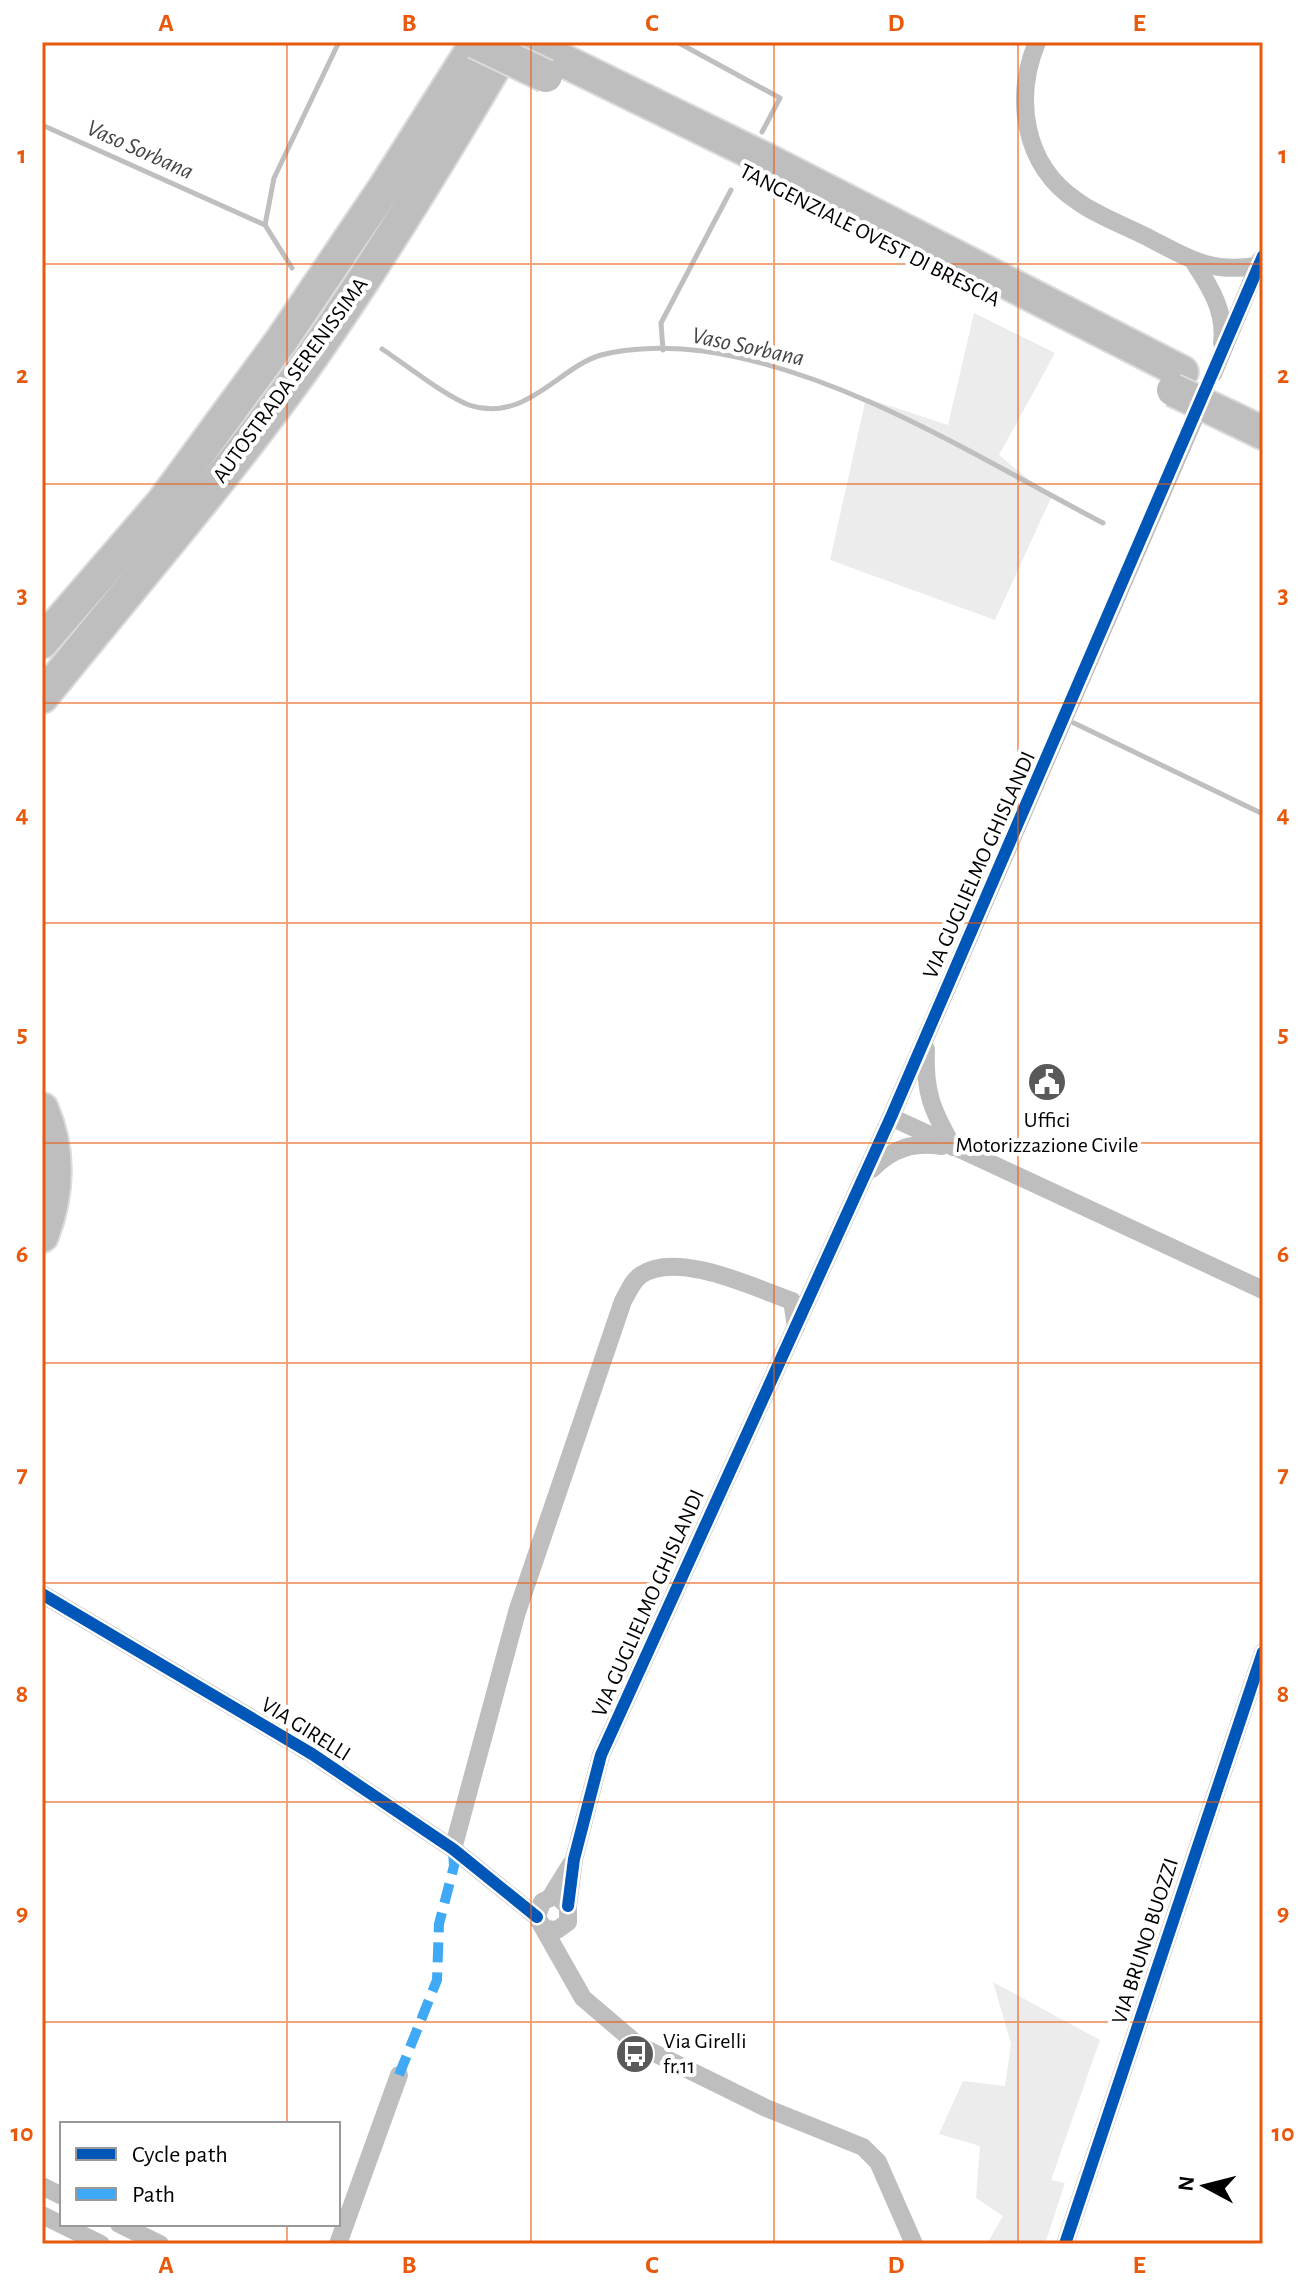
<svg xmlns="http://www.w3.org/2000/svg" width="1305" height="2286" font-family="'Alegreya Sans',sans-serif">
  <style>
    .green { fill: #ececec }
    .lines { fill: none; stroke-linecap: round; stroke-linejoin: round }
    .stream { stroke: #bfbfbf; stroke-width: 5 }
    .highway-casing { stroke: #dbdbdb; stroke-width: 36 }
    .street { stroke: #bebebe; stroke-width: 18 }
    .highway { stroke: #bebebe; stroke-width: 32 }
    .highway-bridge-casing { stroke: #dbdbdb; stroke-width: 36; stroke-linecap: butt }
    .highway-bridge { stroke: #bebebe; stroke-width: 32 }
    .quiet { stroke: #3fa9f5; stroke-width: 10; stroke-dasharray: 20 10; stroke-linecap: butt }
    .cycleway-casing { stroke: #fff; stroke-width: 17 }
    .cycleway { stroke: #0057b8; stroke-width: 12 }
    .grid { fill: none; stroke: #e8590c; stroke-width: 2; stroke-opacity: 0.55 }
    .labels { text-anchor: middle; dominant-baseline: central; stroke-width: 8; stroke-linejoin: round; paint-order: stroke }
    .street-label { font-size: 22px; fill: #000; stroke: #fff }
    .poi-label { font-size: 22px; fill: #000; stroke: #fff }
    .water-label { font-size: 24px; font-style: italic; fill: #444; stroke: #fff }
    .neatline { fill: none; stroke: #e8590c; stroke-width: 3 }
    .grid-label { font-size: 26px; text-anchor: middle; font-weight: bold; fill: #e8590c }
  </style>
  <rect width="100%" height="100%" fill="#fff"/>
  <g class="green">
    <path d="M974,313L1055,353L999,455L1051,498L995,620L830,560L866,398L948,425Z"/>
    <path d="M993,1982L1100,2040L1051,2180L1065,2183L1045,2244H987L1003,2216L976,2198L980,2146L939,2134L963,2081L1005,2086L1011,2044Z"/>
  </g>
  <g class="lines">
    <g class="stream">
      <path d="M677,42L780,98L762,132"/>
      <path d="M42,125L265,225L292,268"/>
      <path d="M265,225L274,178L338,44"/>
      <path d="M382,349C405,364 445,396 469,405C525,424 559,367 601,355C631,347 672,347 703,351C844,371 978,458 1103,523"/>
      <path d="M663,350L661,323L731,190"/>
      <path d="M1074,723L1263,814"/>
    </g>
    <g class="highway-casing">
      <g id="highway">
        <path d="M525,42L763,158L1182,372"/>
        <path d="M1232,418L1263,433"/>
        <path d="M42,642L163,502L281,341L385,187L477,42"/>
        <path d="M42,697C133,584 229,474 313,355C383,254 447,149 509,42"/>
        <path d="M42,1109C60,1151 58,1194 42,1236"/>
      </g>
    </g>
    <g class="street">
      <path d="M1037,42C1014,98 1023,165 1077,201C1096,215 1121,224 1143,235C1185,256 1207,274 1257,266"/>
      <path d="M1195,264C1211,288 1226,313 1222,343"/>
      <path d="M1213,374L1261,259"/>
      <path d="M926,1049C924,1092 932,1110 953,1147"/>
      <path d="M891,1117L1263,1290"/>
      <path d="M872,1169C892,1148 914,1142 942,1146"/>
      <path d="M42,1594L312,1754L453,1849L537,1917"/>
      <path d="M453,1849L517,1612L623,1301C628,1293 632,1281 641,1275C677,1250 755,1288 792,1301L796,1327"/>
      <path d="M571,1864L550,1898L542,1902L537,1917L583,1998L638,2045L766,2108L863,2147L878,2162L914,2244"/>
      <path d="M568,1906L574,1859L601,1755L891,1117L1195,417"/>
      <path d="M546,1929L557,1930L568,1922V1906L560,1899"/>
      <path d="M42,2186L62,2196"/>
      <path d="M42,2215L101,2244"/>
      <path d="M119,2224L160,2244"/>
      <path d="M338,2244L399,2075"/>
      <path d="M1065,2244L1263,1652"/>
    </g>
    <use href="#highway" class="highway"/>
    <g class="highway-bridge-casing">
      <g id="highway-bridge">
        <path d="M475,42L546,76"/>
        <path d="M1173,390L1232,418"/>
      </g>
    </g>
    <use href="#highway-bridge" class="highway-bridge"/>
    <path class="quiet" d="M399,2075L437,1980L439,1924L454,1866L453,1849"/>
    <g class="cycleway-casing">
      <g id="cycleway">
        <path d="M42,1594L312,1754L453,1849L537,1917"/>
        <path d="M568,1906L574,1859L601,1755L891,1117L1263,256"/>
        <path d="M1065,2244L1263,1652"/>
      </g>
    </g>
    <use href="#cycleway" class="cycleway"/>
  </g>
  <path class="grid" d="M287,42V2124M531,42V2244M774,42V2244M1018,42V2244M42,264H1263M42,484H1263M42,703H1263M42,923H1263M42,1143H1263M42,1363H1263M42,1583H1263M42,1802H1263M42,2022H1263M287,2224V2244"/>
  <defs>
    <g id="civic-disc" transform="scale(2)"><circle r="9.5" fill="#595959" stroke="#fff"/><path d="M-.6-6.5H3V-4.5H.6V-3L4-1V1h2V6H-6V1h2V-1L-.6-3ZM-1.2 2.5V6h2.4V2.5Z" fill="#fff"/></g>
    <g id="bus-disc" transform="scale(2)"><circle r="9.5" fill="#595959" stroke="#fff"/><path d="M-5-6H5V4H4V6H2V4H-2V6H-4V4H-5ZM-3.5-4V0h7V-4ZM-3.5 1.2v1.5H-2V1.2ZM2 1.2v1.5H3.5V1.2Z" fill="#fff"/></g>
  </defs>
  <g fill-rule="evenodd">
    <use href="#civic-disc" x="1047" y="1082"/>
    <use href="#bus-disc" x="635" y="2054"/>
  </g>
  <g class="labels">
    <g class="street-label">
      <text transform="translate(870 235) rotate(27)">TANGENZIALE OVEST DI BRESCIA</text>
      <text transform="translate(290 380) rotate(-54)">AUTOSTRADA SERENISSIMA</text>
      <text transform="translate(979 865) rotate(-66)">VIA GUGLIELMO GHISLANDI</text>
      <text transform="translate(648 1603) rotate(-66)">VIA GUGLIELMO GHISLANDI</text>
      <text transform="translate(306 1729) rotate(32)">VIA GIRELLI</text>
      <text transform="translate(1145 1941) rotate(-72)">VIA BRUNO BUOZZI</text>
    </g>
    <g class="poi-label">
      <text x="1047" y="1120">Uffici<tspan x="1047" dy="25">Motorizzazione Civile</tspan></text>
      <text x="663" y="2041" text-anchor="start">Via Girelli<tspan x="663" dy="25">fr.11</tspan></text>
    </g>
    <g class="water-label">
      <text transform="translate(140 150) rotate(24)">Vaso Sorbana</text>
      <text transform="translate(748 347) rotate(12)">Vaso Sorbana</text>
    </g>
  </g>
  <rect width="1305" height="2286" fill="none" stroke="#ffffff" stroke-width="88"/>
  <rect x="60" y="2122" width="280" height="104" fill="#ffffff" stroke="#999999" stroke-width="2"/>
  <rect x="76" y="2148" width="40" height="12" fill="#0057b8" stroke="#999999" stroke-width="2"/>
  <text x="132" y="2162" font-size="24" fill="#000000">Cycle path</text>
  <rect x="76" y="2188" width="40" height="12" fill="#3fa9f5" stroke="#999999" stroke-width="2"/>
  <text x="132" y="2202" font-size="24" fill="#000000">Path</text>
  <g transform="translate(1205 2186) rotate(277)" stroke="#ffffff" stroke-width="6" paint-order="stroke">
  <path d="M0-6L14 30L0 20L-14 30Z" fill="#000000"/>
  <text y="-12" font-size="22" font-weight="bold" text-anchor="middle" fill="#000000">N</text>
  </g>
  <rect x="44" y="44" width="1217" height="2198" class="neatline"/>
  <g class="grid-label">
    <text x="166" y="31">A</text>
    <text x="409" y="31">B</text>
    <text x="652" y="31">C</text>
    <text x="896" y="31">D</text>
    <text x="1139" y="31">E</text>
    <text x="22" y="163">1</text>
    <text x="1283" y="163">1</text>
    <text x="22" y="383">2</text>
    <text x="1283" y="383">2</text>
    <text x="22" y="603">3</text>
    <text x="1283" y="603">3</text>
    <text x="22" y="822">4</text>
    <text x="1283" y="822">4</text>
    <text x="22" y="1042">5</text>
    <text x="1283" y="1042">5</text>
    <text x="22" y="1262">6</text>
    <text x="1283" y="1262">6</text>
    <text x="22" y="1482">7</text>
    <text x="1283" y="1482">7</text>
    <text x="22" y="1702">8</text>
    <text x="1283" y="1702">8</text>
    <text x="22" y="1921">9</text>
    <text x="1283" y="1921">9</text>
    <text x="22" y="2141">10</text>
    <text x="1283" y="2141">10</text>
    <text x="166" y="2273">A</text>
    <text x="409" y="2273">B</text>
    <text x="652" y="2273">C</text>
    <text x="896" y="2273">D</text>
    <text x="1139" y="2273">E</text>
  </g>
</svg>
